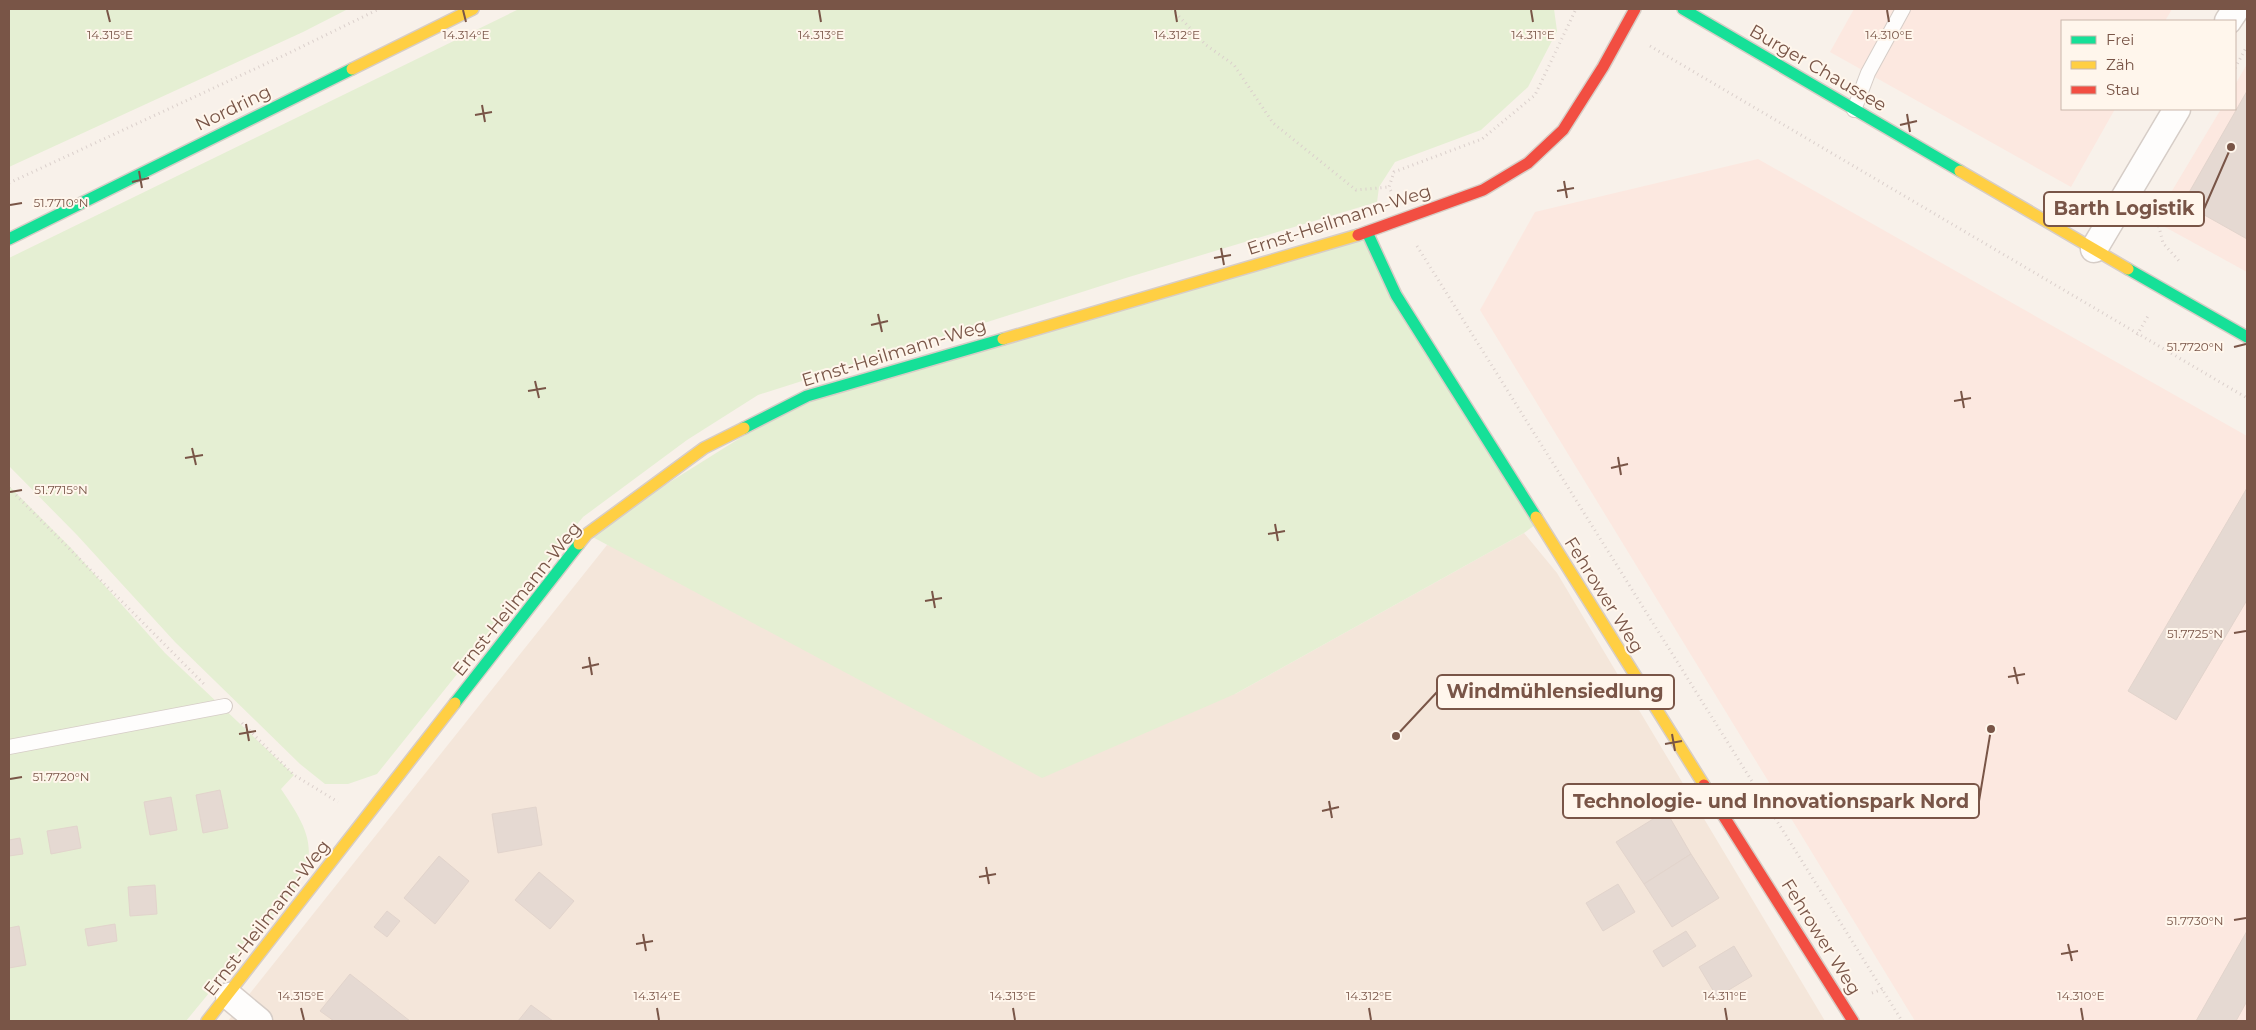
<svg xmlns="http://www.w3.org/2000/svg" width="2256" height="1030" font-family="Montserrat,sans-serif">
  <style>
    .residential { fill: #f4e6da }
    .commercial { fill: #fce8e0 }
    .green { fill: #e5efd3 }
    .building { fill: #e5d9d2; stroke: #e2d4cc }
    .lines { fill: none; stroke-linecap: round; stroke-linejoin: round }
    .lane-casing { stroke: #d6cdc7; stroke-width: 16 }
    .street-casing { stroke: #d6cdc7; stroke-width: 29 }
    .fast-casing { stroke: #d7cdc6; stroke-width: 14 }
    .slow-casing { stroke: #d7cdc6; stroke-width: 14 }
    .jam-casing { stroke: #d7cdc6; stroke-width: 14 }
    .path { stroke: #dbd0cc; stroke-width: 3; stroke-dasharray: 1 4; stroke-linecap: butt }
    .lane { stroke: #fefdfc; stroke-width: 14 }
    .street { stroke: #fefdfc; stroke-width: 26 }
    .fast { stroke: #16e098; stroke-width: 11 }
    .slow { stroke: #ffcf43; stroke-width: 11 }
    .jam { stroke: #f24e42; stroke-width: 11 }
    .ticks { fill: none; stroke: #795547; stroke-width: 2 }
    .labels { text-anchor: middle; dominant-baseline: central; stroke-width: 4; stroke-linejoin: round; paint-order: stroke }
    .street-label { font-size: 18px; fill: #795547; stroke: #fff6ec }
    .ticks-label { font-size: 12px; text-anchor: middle; fill: #795547; stroke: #fff6ec; stroke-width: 4; stroke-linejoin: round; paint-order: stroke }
    .leader { fill: none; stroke: #795547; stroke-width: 2 }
    .callout-dot { fill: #795547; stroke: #fff6ec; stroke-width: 2 }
    .callout { fill: #fff6ec; stroke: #795547; stroke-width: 2 }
    .callout-label { font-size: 19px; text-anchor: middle; font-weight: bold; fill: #795547 }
  </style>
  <rect width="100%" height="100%" fill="#f8f1ea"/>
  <path class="residential" d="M1524,533L1557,573L1825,1021H228L607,545L1235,694Z"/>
  <g class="commercial">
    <path d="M1854,9H2172L2165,21H2062V109H2115L2071,187L1830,52Z"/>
    <path d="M2247,64V272L2154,221L2221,109H2235V85Z"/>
    <path d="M1758,159L2247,436V1021H1915L1480,310L1535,212Z"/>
  </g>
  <g class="green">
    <path d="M9,9H348L303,32L9,167Z"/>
    <path d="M519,9H1554L1557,31L1528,87L1481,130L1395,162L1379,187L1377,202L1129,277L758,395L687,440L583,517L377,774L348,784H325L300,764L175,642L77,535L9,466V258Z"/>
    <path d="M1367,232L1539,522L1524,533L1235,694L1042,778L587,534L807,396Z"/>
    <path d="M9,486L71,548L165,653L294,775L281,789C295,810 315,837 307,863C305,871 301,878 298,885L186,1021H9Z"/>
  </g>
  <g class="building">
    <path d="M2247,91V239L2183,203Z"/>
    <path d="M2247,488V600L2176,720L2128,691Z"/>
    <path d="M220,790L228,828L203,833L196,795Z"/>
    <path d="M171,797L177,830L150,835L144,802Z"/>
    <path d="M536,807L542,845L498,853L492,814Z"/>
    <path d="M1666,811L1691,854L1644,884L1616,842Z"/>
    <path d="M77,826L81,848L51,854L47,831Z"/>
    <path d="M20,838L23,854L9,856V840Z"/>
    <path d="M1691,854L1719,898L1672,927L1644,884Z"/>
    <path d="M439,856L469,881L435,924L404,898Z"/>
    <path d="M539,872L574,901L550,929L515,900Z"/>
    <path d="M1618,884L1635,912L1603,931L1586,903Z"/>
    <path d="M155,885L157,914L130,916L128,887Z"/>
    <path d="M387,911L400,921L387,937L374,927Z"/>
    <path d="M115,924L117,941L88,946L85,929Z"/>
    <path d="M19,926L26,965L9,968V928Z"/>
    <path d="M1686,931L1696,946L1663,967L1653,951Z"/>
    <path d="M2247,931V1001L2236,1021H2196Z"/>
    <path d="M1734,946L1752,976L1717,997L1699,967Z"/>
    <path d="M350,974L410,1021H334L320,1011Z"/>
    <path d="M531,1005L553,1021H518Z"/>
  </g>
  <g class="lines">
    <g class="lane-casing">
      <g id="lane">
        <path d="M1854,110L1868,73L1903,9"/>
        <path d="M9,747L225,706"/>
      </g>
    </g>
    <g class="street-casing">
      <g id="street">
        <path d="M2228,21L2236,9"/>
        <path d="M2094,249L2177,109"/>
        <path d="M229,996L259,1021"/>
      </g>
    </g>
    <g class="fast-casing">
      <g id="fast">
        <path d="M1683,9L1960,171"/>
        <path d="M1367,232L1396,295L1536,517"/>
        <path d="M9,239L352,69"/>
        <path d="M2128,269L2247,337"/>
        <path d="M744,428L807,396L1003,339"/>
        <path d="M455,703L579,544"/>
      </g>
    </g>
    <g class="slow-casing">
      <g id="slow">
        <path d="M352,69L473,9"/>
        <path d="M1960,171L2128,269"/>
        <path d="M1003,339L1358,235"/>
        <path d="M1536,517L1704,785"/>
        <path d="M579,544L587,534L704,448L744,428"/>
        <path d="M207,1021L455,703"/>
      </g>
    </g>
    <g class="jam-casing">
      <g id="jam">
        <path d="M1358,235L1483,190L1528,163L1563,130L1603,67L1635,9"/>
        <path d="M1704,785L1853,1021"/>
      </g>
    </g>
    <g class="path">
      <path d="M1172,9L1206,45L1234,65L1273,123L1356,190L1389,187"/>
      <path d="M1650,46L2247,398"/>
      <path d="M2235,68L2247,46"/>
      <path d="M9,183L289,53L379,9"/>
      <path d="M1391,191L1389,187L1394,172L1482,139L1535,95L1576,9"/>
      <path d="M2157,207L2155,211L2163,243L2179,261"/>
      <path d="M1417,246L1902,1021"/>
      <path d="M2137,335L2148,316"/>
      <path d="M9,488L204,684"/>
      <path d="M242,723L294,775L338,802"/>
      <path d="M1872,993L1883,989"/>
    </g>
    <use href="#lane" class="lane"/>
    <use href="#street" class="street"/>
    <use href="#fast" class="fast"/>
    <use href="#slow" class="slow"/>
    <use href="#jam" class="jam"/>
  </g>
  <path class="ticks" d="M107,10L110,22M463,10L466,22M819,10L821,22M1175,10L1177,22M1531,10L1533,22M1887,10L1889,22M482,105L485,122M1907,114L1910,132M475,115L492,112M1900,125L1917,121M139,171L142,188M1564,181L1567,198M132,182L149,178M1557,191L1574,188M10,205L22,203M1221,248L1224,265M1214,258L1231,255M878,314L882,332M871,325L888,321M2234,347L2246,344M535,381L539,398M528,391L546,388M1961,391L1964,408M1954,401L1971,398M192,448L196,465M1618,457L1621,475M185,458L203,455M1611,468L1628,464M10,492L22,490M1275,524L1278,541M1268,534L1285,531M932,591L935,608M925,601L942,598M2234,633L2246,631M589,657L592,675M2014,667L2018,684M582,668L599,664M2008,677L2025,674M246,724L249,741M239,734L256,731M1672,734L1675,751M1665,744L1682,741M10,779L22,777M1329,801L1332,818M1322,811L1339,807M986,867L989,884M979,877L996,874M2234,920L2246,918M643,934L646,951M636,944L653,941M2068,944L2072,961M2061,954L2078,951M301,1008L304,1020M657,1008L659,1020M1013,1008L1015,1020M1369,1008L1371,1020M1725,1008L1727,1020M2081,1008L2083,1020"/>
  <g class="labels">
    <g class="street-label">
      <text transform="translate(1818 68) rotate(30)">Burger Chaussee</text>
      <text transform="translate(233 108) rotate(-26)">Nordring</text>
      <text transform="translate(1339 220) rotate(-18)">Ernst-Heilmann-Weg</text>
      <text transform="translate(894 353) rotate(-17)">Ernst-Heilmann-Weg</text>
      <text transform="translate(1604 595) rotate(58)">Fehrower Weg</text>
      <text transform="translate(517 599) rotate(-51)">Ernst-Heilmann-Weg</text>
      <text transform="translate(267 918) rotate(-52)">Ernst-Heilmann-Weg</text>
      <text transform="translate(1821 937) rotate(58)">Fehrower Weg</text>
    </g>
  </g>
  <g class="ticks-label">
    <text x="110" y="39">14.315°E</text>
    <text x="466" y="39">14.314°E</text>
    <text x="821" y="39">14.313°E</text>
    <text x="1177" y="39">14.312°E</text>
    <text x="1533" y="39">14.311°E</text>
    <text x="1889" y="39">14.310°E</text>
    <text x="61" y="207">51.7710°N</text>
    <text x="2195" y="351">51.7720°N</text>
    <text x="61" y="494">51.7715°N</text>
    <text x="2195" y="638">51.7725°N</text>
    <text x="61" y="781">51.7720°N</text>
    <text x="2195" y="925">51.7730°N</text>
    <text x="301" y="1000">14.315°E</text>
    <text x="657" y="1000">14.314°E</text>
    <text x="1013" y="1000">14.313°E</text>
    <text x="1369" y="1000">14.312°E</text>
    <text x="1725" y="1000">14.311°E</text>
    <text x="2081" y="1000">14.310°E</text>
  </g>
  <path class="leader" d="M2231 147L2204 209M1396 736L1437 692M1991 729L1979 801"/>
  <g class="callout-dot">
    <circle cx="2231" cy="147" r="5"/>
    <circle cx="1396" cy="736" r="5"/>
    <circle cx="1991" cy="729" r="5"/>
  </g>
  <g class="callout">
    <rect x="2044" y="192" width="160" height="34" rx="5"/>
    <rect x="1437" y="675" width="237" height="34" rx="5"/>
    <rect x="1563" y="784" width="416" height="34" rx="5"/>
  </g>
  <g class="callout-label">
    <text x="2124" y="215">Barth Logistik</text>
    <text x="1555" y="698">Windmühlensiedlung</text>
    <text x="1771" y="808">Technologie- und Innovationspark Nord</text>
  </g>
  <rect width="2256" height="1030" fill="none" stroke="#795547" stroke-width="20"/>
  <rect x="2061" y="20" width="175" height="90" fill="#fff6ec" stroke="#c9b6aa"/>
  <rect x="2071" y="36" width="25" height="8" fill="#16e098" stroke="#c9b6aa"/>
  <text x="2106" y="45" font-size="15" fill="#795547">Frei</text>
  <rect x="2071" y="61" width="25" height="8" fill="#ffcf43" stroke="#c9b6aa"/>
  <text x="2106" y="70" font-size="15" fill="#795547">Zäh</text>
  <rect x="2071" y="86" width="25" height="8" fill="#f24e42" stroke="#c9b6aa"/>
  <text x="2106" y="95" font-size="15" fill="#795547">Stau</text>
</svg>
